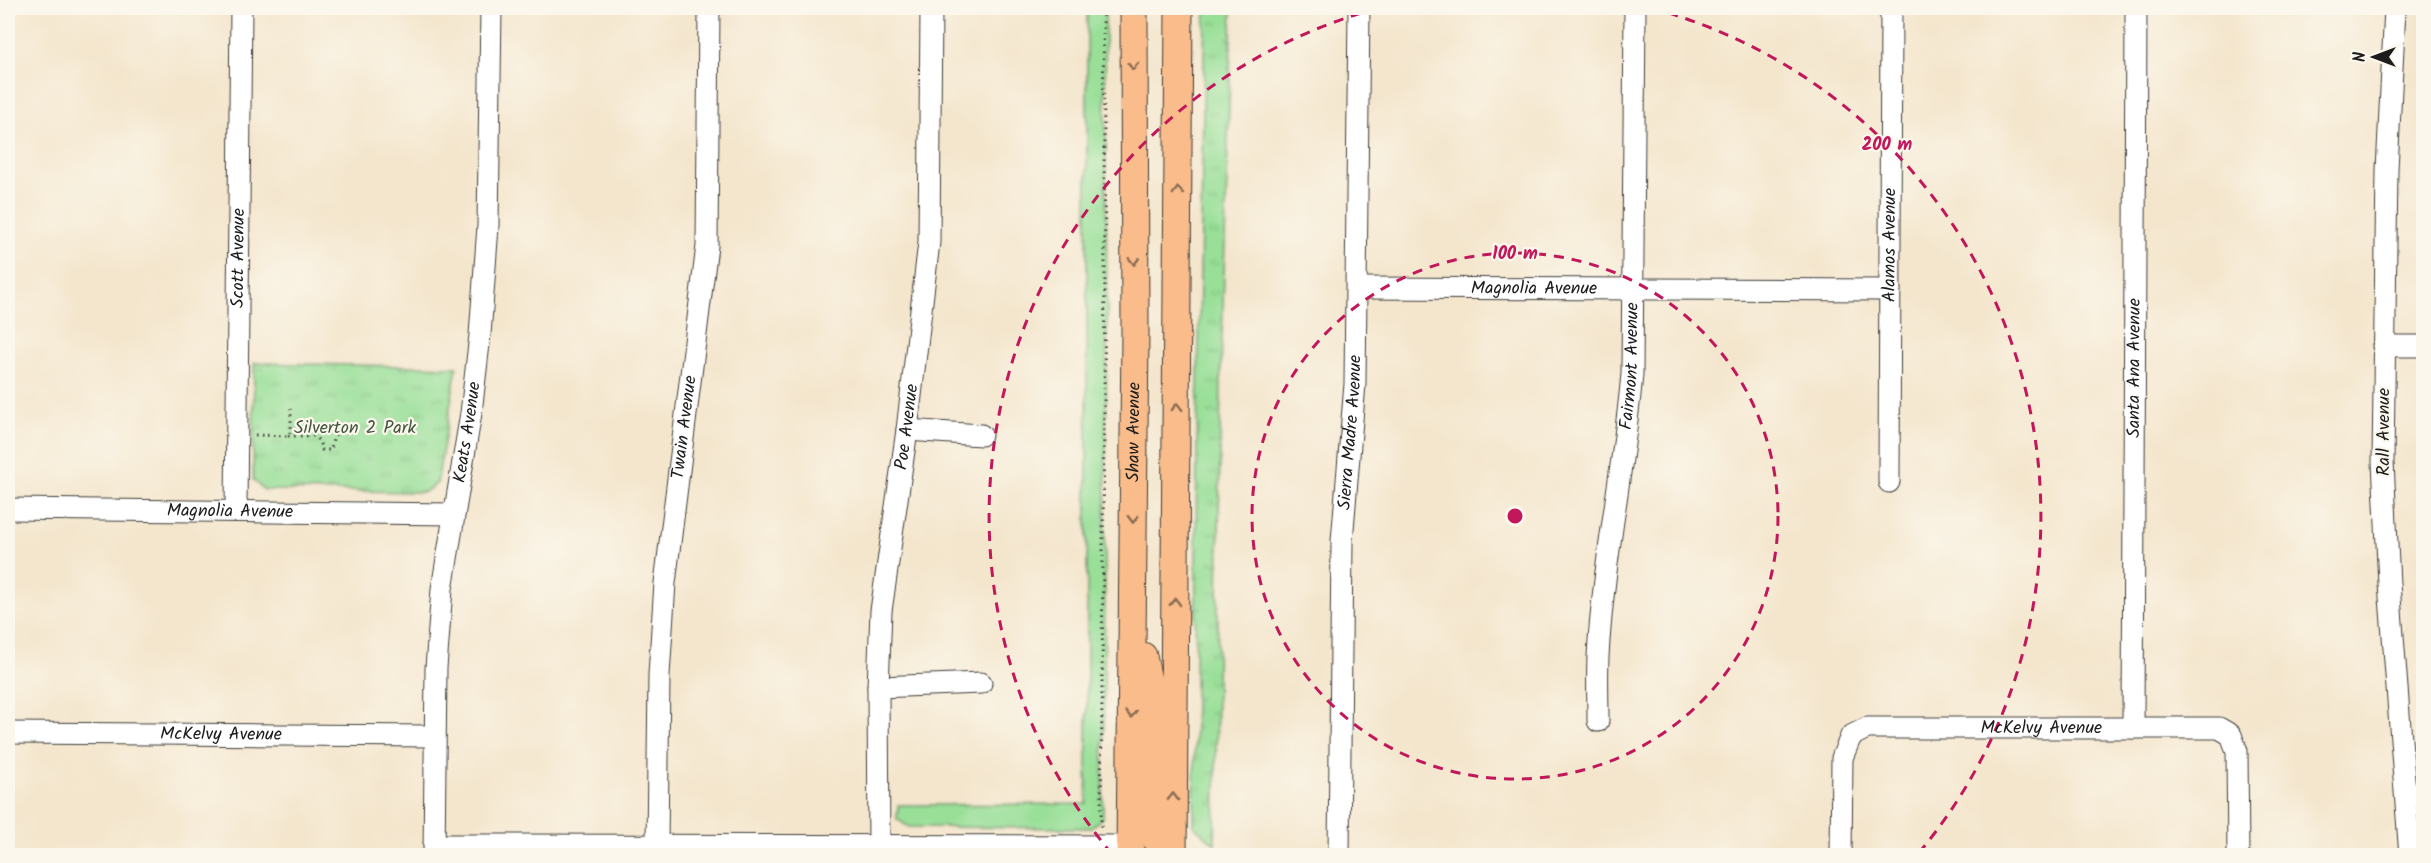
<svg xmlns="http://www.w3.org/2000/svg" width="2431" height="863" font-family="Kalam,sans-serif">
  <style>
    .green { fill: #99df98; stroke: #5a7e5a; stroke-width: 1.5 }
    .park { fill: url(#park-tufts); stroke: #5a7e5a; stroke-width: 1.5 }
    .lines { fill: none; stroke-linecap: round; stroke-linejoin: round }
    .minor-casing { stroke: #3c3a37; stroke-width: 23 }
    .major-casing { stroke: #3c3a37; stroke-width: 29 }
    .path { stroke: #3c3a37; stroke-width: 3; stroke-dasharray: 1.5 4.5; stroke-linecap: butt }
    .minor { stroke: #fff; stroke-width: 21 }
    .major { stroke: #f9bc8a; stroke-width: 27 }
    .oneway { stroke: #8a6c53 }
    .ring { fill: none; stroke: #c2185b; stroke-width: 3; stroke-dasharray: 10 8 }
    .labels { text-anchor: middle; dominant-baseline: central; stroke-width: 4.5; stroke-linejoin: round; paint-order: stroke }
    .street-label { font-size: 18px; fill: #1c1c1c; stroke: #fbf7ec }
    .park-label { font-size: 18px; fill: #425641; stroke: #fbf7ec }
    .centre { fill: #c2185b; stroke: #fbf7ec; stroke-width: 3 }
    .ring-label { font-size: 18px; text-anchor: middle; font-weight: bold; fill: #c2185b; stroke: #fbf7ec; stroke-width: 4.5; stroke-linejoin: round; paint-order: stroke }
  </style>
  <defs>
    <pattern id="park-tufts" width="24" height="20" patternUnits="userSpaceOnUse" patternTransform="scale(1.5)"><rect width="24" height="20" fill="#99df98"/><path d="M3 7l-1-3M5 7V3M7 7l1-3M15 17l-1-3M17 17v-4M19 17l1-3" fill="none" stroke="#83bf82"/></pattern>
  </defs>
  <rect width="100%" height="100%" fill="#fbf7ec"/>
  <filter id="ink" filterUnits="userSpaceOnUse"><feTurbulence type="fractalNoise" baseFrequency=".0167" numOctaves="2"/><feDisplacementMap in="SourceGraphic" scale="12" xChannelSelector="R" yChannelSelector="G"/><feConvolveMatrix kernelMatrix="1 2 1 2 8 2 1 2 1" color-interpolation-filters="sRGB"/></filter>
  <filter id="wash" filterUnits="userSpaceOnUse"><feTurbulence type="fractalNoise" baseFrequency=".008" numOctaves="4" result="noise"/><feDisplacementMap in="SourceGraphic" scale="24" xChannelSelector="R" yChannelSelector="G"/><feGaussianBlur stdDeviation="1.35" result="paint"/><feColorMatrix in="noise" values="0 0 0 0 0 0 0 0 0 0 0 0 0 0 0 0 0 1.4 0 .05"/><feComposite in="paint" operator="in"/></filter>
  <g filter="url(#wash)">
    <rect width="100%" height="100%" fill="#f4e6cd"/>
    <path class="green" d="M1087,8H1105L1107,323L1103,817L1091,828L909,827L897,819L898,805L1087,804Z"/>
    <g class="park">
      <path d="M1205,8H1232L1221,373L1215,844L1194,826L1197,439Z"/>
      <path d="M254,363L457,367L437,483L425,492L264,490L253,480Z"/>
    </g>
  </g>
  <g filter="url(#ink)">
    <g class="lines">
      <g class="minor-casing">
        <g id="minor">
          <path d="M2395,8L2387,170L2383,462L2389,584L2410,856"/>
          <path id="s1" d="M1357,288L1890,290"/>
          <path d="M2383,346H2424"/>
          <path d="M907,430L981,435"/>
          <path id="s2" d="M1889,482L1891,8"/>
          <path id="s3" d="M8,509L453,514"/>
          <path id="s4" d="M236,510L241,8"/>
          <path d="M878,687L981,683"/>
          <path id="s5" d="M1598,721C1598,700 1597,678 1598,657C1603,562 1624,468 1632,374L1635,8"/>
          <path id="s6" d="M2133,728L2136,8"/>
          <path id="s7" d="M8,733L434,736"/>
          <path d="M434,845L1130,846"/>
          <path id="s8" d="M657,846L659,675L665,583L707,246L709,8"/>
          <path id="s9" d="M879,847L878,687L881,611L907,430L929,242L931,8"/>
          <path id="s10" d="M434,856L436,668L442,589L471,413L480,335L488,226L491,8"/>
          <path id="s11" d="M1339,856L1342,541L1355,384L1359,8"/>
          <path id="s12" d="M1841,856L1842,758L1851,736L1867,728H2219L2231,735L2237,751L2238,856"/>
        </g>
      </g>
      <g class="major-casing">
        <g id="major">
          <path d="M1143,656L1151,696V825L1154,837L1166,856"/>
          <path id="s13" d="M1130,856L1135,331L1134,8"/>
          <path d="M1173,856L1179,8"/>
        </g>
      </g>
      <g class="path">
        <path d="M255,435L288,436L291,431V405"/>
        <path d="M288,436H314L319,441L322,450H331L333,439L337,432L330,426"/>
        <path d="M1101,827L1105,268L1103,8"/>
      </g>
      <use href="#minor" class="minor"/>
      <use href="#major" class="major"/>
    </g>
    <defs><path id="oneway-chevron" d="M-2-3.5L2.5 0L-2 3.5" fill="none" stroke-width="1.6" stroke-linecap="round" stroke-linejoin="round" transform="scale(1.5)"/></defs>
    <g class="oneway">
      <use href="#oneway-chevron" transform="translate(1133 66) rotate(90)"/>
      <use href="#oneway-chevron" transform="translate(1178 191) rotate(-90)"/>
      <use href="#oneway-chevron" transform="translate(1134 261) rotate(89)"/>
      <use href="#oneway-chevron" transform="translate(1177 407) rotate(-90)"/>
      <use href="#oneway-chevron" transform="translate(1133 519) rotate(91)"/>
      <use href="#oneway-chevron" transform="translate(1175 602) rotate(-89)"/>
      <use href="#oneway-chevron" transform="translate(1131 714) rotate(90)"/>
      <use href="#oneway-chevron" transform="translate(1173 797) rotate(-89)"/>
    </g>
  </g>
  <g class="ring">
    <circle cx="1515" cy="516" r="263"/>
    <path d="M1112 854A526 526 0 0 1 1379 8M1651 8A526 526 0 0 1 1918 854"/>
  </g>
  <g class="labels">
    <g class="street-label">
      <text stroke="none"><textPath href="#s2" startOffset="237">Alamos Avenue</textPath></text>
      <text stroke="none"><textPath href="#s4" startOffset="252">Scott Avenue</textPath></text>
      <text stroke="none"><textPath href="#s1" startOffset="177">Magnolia Avenue</textPath></text>
      <text stroke="none"><textPath href="#s5" startOffset="357">Fairmont Avenue</textPath></text>
      <text stroke="none"><textPath href="#s6" startOffset="360">Santa Ana Avenue</textPath></text>
      <text stroke="none"><textPath href="#s8" startOffset="420">Twain Avenue</textPath></text>
      <text stroke="none"><textPath href="#s9" startOffset="422">Poe Avenue</textPath></text>
      <text stroke="none"><textPath href="#s13" startOffset="424">Shaw Avenue</textPath></text>
      <text stroke="none"><textPath href="#s10" startOffset="426">Keats Avenue</textPath></text>
      <text stroke="none"><textPath href="#s11" startOffset="424">Sierra Madre Avenue</textPath></text>
      <text transform="translate(2384 432) rotate(-90)">Rall Avenue</text>
      <text stroke="none"><textPath href="#s3" startOffset="222">Magnolia Avenue</textPath></text>
      <text stroke="none"><textPath href="#s12" startOffset="314">McKelvy Avenue</textPath></text>
      <text stroke="none"><textPath href="#s7" startOffset="213">McKelvy Avenue</textPath></text>
    </g>
    <g class="park-label">
      <text x="355" y="428">Silverton 2 Park</text>
    </g>
  </g>
  <circle cx="1515" cy="516" r="9" class="centre"/>
  <g class="ring-label">
    <text x="1887" y="150">200 m</text>
    <text x="1515" y="259">100 m</text>
  </g>
  <rect width="2431" height="863" fill="none" stroke="#fbf7ec" stroke-width="30"/>
  <g transform="translate(2374 57) rotate(270)" stroke="#fbf7ec" stroke-width="4.5" paint-order="stroke">
  <path d="M0-4.5L10 22L0 15L-10 22Z" fill="#1c1c1c"/>
  <text y="-9" font-size="16" font-weight="bold" text-anchor="middle" fill="#1c1c1c">N</text>
  </g>
</svg>
